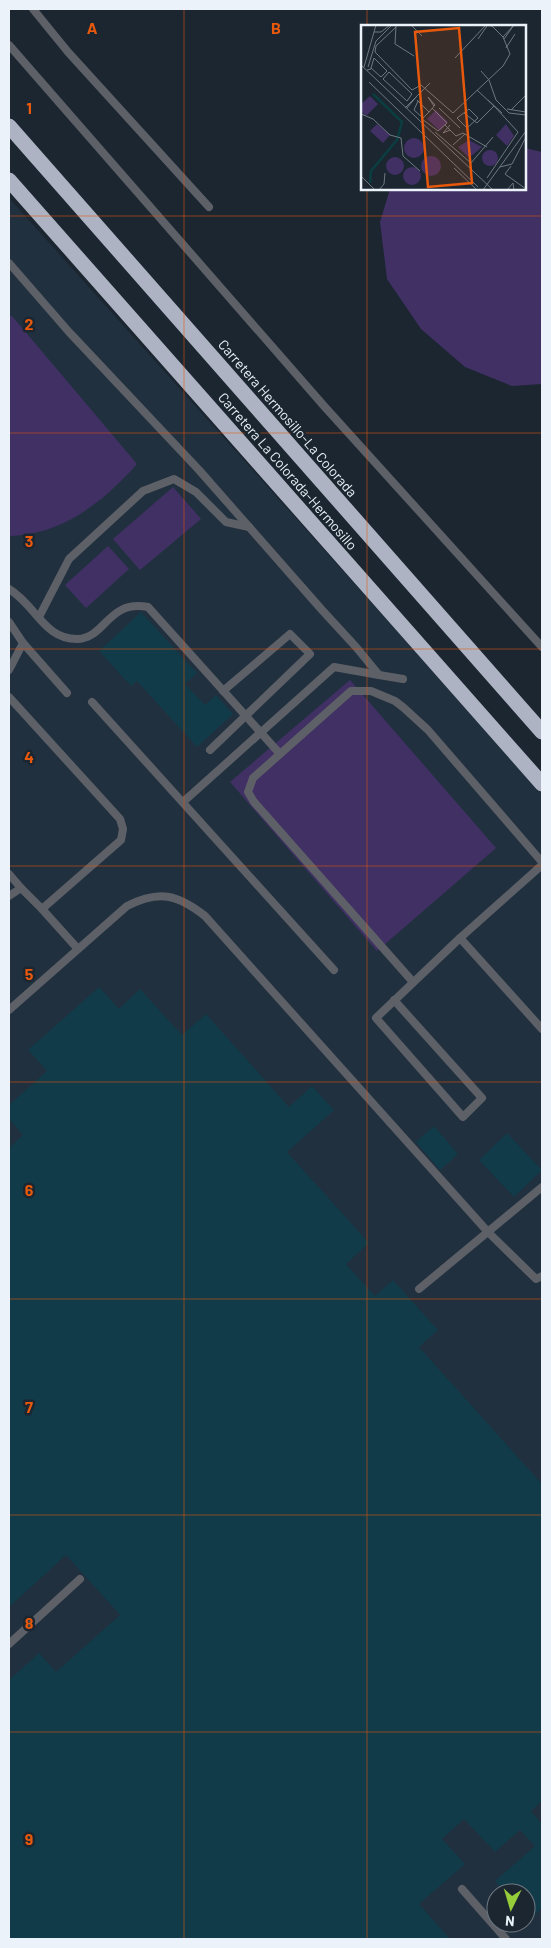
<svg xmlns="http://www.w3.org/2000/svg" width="551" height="1948" font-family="Barlow,sans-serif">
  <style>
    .built { fill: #21303f; fill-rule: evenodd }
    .green { fill: #403064 }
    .building { fill: #113b49 }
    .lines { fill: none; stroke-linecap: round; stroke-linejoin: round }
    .lane { stroke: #5e6067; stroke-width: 8 }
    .highway { stroke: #aeb3c3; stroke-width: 15 }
    .grid { fill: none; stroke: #e8590c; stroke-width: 1; stroke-opacity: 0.55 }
    .labels { text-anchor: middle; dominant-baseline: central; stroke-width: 5; stroke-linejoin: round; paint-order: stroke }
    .street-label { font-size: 14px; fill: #ebf2f9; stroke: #1b2630 }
    .inset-river { fill: none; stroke: #0a3e40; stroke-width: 2.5 }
    .inset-road { fill: none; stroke: #6e7880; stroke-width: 1 }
    .view { fill: #e8590c; fill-opacity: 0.15; stroke: #e8590c; stroke-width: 2.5 }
    .inset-edge { fill: none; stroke: #ebf2f9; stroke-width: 2.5 }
    .grid-label { font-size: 16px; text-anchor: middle; font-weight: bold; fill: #e8590c; stroke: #1b2630; stroke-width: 5; stroke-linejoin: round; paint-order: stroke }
  </style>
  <rect width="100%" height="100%" fill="#1b2630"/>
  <path class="built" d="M9,198L542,793V1939H9ZM496,1893H526V1923H496Z"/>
  <g class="green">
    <path d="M525,148L542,152V384L512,386L465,367L421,329L387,279L380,222L390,189H525Z"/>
    <path d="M9,316H12L137,464C103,502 62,535 9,536Z"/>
    <path d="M173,487L201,519L140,570L113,539Z"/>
    <path d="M108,546L129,569L86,608L65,585Z"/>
    <path d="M350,680L496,848L377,951L230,782Z"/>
  </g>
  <g class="building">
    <path d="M141,612L197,673L185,684L205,705L216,695L233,714L197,747L137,681L131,686L99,651Z"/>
    <path d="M99,987L119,1009L140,989L182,1035L206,1014L289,1107L312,1086L334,1110L287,1152L369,1243L346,1264L375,1296L393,1280L438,1330L419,1347L542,1484V1801L531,1811L542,1824V1908L526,1923V1893H506L495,1881L535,1846L520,1830L495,1852L464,1819L442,1839L465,1864L419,1904L450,1939H9V1680L39,1653L56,1672L120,1615L66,1555L9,1607V1148L23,1135L9,1119V1105L47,1071L28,1050Z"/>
    <path d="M434,1126L458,1154L440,1170L416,1142Z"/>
    <path d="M507,1133L542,1170L514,1197L479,1160Z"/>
  </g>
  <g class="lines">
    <g class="lane">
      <path d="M33,9L68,52L209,207"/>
      <path d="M9,45L324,406L542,647"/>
      <path d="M9,263L69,332L199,470L322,610L356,647L379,675L403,679"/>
      <path d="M9,589C36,605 44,640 78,639C105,638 109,599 148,607L280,754"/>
      <path d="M39,617L69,559L143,491L174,479L196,492L226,522L249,527"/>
      <path d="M9,622L23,643L9,670"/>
      <path d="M23,643L67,693"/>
      <path d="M9,697L120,819L123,829L121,840L42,909L21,888L9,896"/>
      <path d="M92,702L334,970"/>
      <path d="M210,750L310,654L290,634L223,691"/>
      <path d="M183,802L334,667L379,675"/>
      <path d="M9,874L21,888"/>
      <path d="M42,909L78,949"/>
      <path d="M460,938L542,1029"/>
      <path d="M413,982L254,802L248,792L253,778L351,691H371L395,701L404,708L428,730L542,862"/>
      <path d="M394,1000L482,1098L463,1117L376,1018L460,938L542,865"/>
      <path d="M9,1010L127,906C159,890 177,894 205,916L488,1232L536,1279L542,1276"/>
      <path d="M419,1289L542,1187"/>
      <path d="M9,1644L80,1579"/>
      <path d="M462,1889L506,1939"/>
    </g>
    <g class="highway">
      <path d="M9,126L542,732"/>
      <path d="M9,180L542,784"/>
    </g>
  </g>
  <path class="grid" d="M184,9V1939M367,9V26M367,189V1939M9,216H542M9,433H542M9,649H542M9,866H542M9,1082H542M9,1299H542M9,1515H542M9,1732H542"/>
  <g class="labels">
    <g class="street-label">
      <text transform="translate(288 418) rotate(49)">Carretera Hermosillo-La Colorada</text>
      <text transform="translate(288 471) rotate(49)">Carretera La Colorada-Hermosillo</text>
    </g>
  </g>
  <g transform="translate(361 25)">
    <rect width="165" height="165" fill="#1b2630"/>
    <path d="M9,71L17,79L5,91L0,86V79ZM75,85L87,97L79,106L66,94ZM16,99L29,110L22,118L9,106ZM145,99L153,111L146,121L135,110ZM43 123a10 10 0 1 1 20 0a10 10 0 1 1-20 0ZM108,115L121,122L108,133L97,122ZM121 133a8 8 0 1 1 16 0a8 8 0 1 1-16 0ZM60 141a10 10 0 1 1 20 0a10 10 0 1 1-20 0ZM25 141a9 9 0 1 1 18 0a9 9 0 1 1-18 0ZM42 151a9 9 0 1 1 18 0a9 9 0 1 1-18 0Z" fill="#403064"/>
    <path class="inset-river" d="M9,158L10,146L36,115L41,97L12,69"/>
    <path class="inset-road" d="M50,0L61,11M35,1L34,19L53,31M35,2L15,21L14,27L51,65L60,60L92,88L142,41L149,29L142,12L131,1L122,0M13,7H20L29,0M142,12L153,0L143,14M117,14L126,1M145,23L154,9M94,33L124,1M0,40L132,165M3,42L15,0M7,42L15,16L31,0M6,45L10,44V43L13,33L26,46L20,52L10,43M120,46L128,55L135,75L148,88L165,90M28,47L51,69L46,76L22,54ZM8,57L117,162M116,65L135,83M56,71L69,58M56,75L68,87M127,75L141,88M57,76L53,85L62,93L68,87L74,80L67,72L73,81M44,83L56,71L46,83M78,83L99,103M146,84L165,87M150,85L165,70M103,88L116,98L133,81M0,89L12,94L29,110L40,113L42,131L59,146M61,94L77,106L86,98L71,83M84,100L95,111L102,108L107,111L106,103L117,93L108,84L96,93L106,103M89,105L82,108L89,100M74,107L110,138L132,112M107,111L126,122M92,120L104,109M150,141L144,149L165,164M139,142L151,139L165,112M93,143L116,165M0,151L14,165M126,153L157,107L134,82M18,165L23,159L24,148M122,165L165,106M146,165L152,158L153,165"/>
    <path class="view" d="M98,3L111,158L67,162L54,7Z"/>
    <rect width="165" height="165" class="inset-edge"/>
  </g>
  <g class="grid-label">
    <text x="92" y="34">A</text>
    <text x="276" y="34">B</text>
    <text x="29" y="114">1</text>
    <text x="29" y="330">2</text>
    <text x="29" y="547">3</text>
    <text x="29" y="763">4</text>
    <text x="29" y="980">5</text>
    <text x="29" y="1196">6</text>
    <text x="29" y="1413">7</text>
    <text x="29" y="1629">8</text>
    <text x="29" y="1845">9</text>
  </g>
  <rect width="551" height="1948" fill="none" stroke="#ebf2f9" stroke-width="20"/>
  <g transform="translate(511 1908) rotate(185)"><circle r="24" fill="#1b2630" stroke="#6e7880"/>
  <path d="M0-4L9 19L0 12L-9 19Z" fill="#95cc3a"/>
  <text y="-8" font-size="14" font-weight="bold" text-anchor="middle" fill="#ebf2f9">N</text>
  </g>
</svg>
